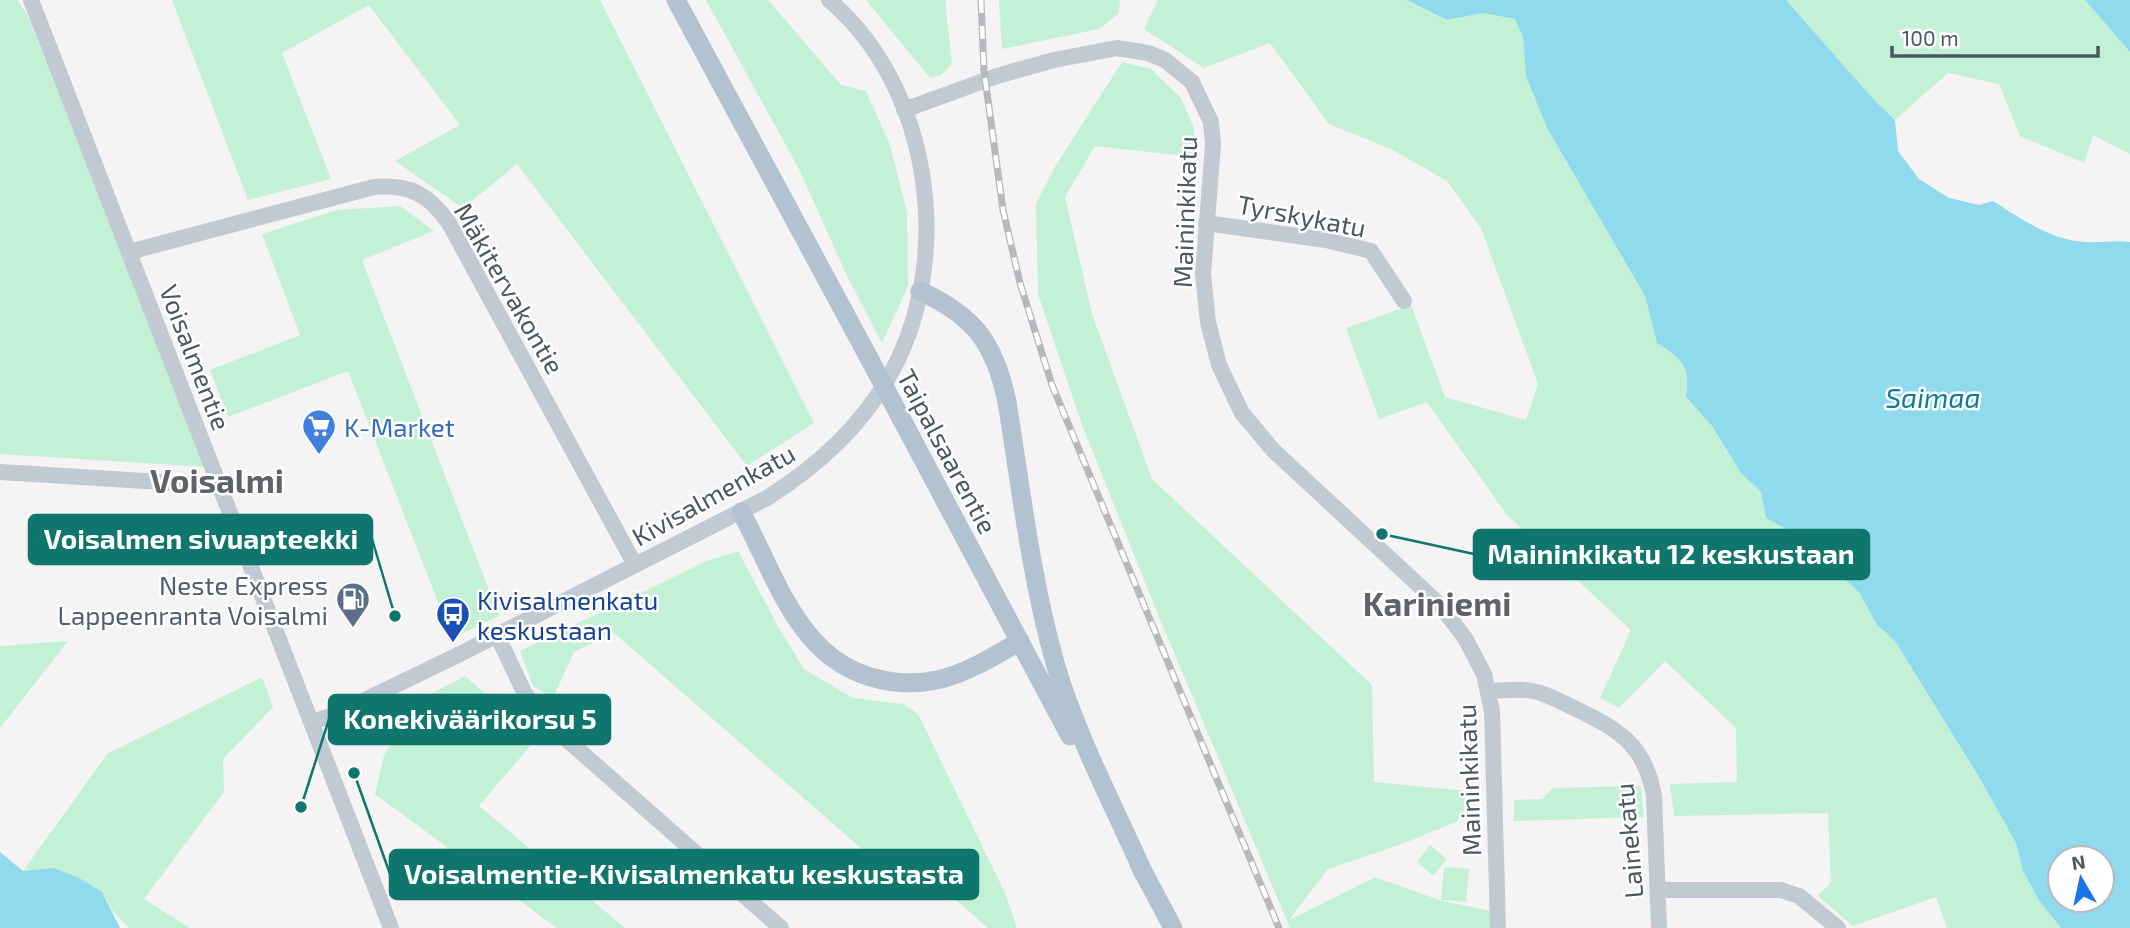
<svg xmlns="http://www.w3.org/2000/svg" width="2130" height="928" font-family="'Exo 2',sans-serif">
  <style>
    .green { fill: #c3f1d5 }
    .water { fill: #90daee; fill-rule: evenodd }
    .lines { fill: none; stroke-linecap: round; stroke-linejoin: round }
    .minor { stroke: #c1cad2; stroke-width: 16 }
    .major { stroke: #b3c2d1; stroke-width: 19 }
    .rail-casing { stroke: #b5b8bd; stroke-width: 7 }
    .rail { stroke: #fff; stroke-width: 4.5; stroke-dasharray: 13; stroke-linecap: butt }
    .major-bridge { stroke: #b3c2d1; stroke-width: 19 }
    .labels { text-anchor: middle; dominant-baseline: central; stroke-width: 5; stroke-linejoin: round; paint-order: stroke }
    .street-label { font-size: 26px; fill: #4a5661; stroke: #fff }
    .shop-label { font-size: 26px; fill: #366cbe; stroke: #fff; text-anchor: start }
    .service-label { font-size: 26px; fill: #4e5e75; stroke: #fff; text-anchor: end }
    .transit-label { font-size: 26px; fill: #164399; stroke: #fff; text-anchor: start }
    .water-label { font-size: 28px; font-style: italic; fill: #0c7c9b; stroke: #fff }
    .district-label { font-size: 33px; font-weight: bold; fill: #5f6368; stroke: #fff }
    .leader { fill: none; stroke: #0f766e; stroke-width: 2.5 }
    .callout-dot { fill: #0f766e; stroke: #fff; stroke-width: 2.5 }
    .callout { fill: #0f766e; stroke: #0f766e; stroke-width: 2.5 }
    .callout-label { font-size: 28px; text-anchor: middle; font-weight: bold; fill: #fff }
  </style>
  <rect width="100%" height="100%" fill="#f5f3f3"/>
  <g class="green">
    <path d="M0,0H17L28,16L206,467L0,454Z"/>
    <path d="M172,0H600L814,423L747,466L517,164L463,208L395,161L460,125L369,5L282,53L331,179L248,200Z"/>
    <path d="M706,0H768L841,85L866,91L890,145L907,213L908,286L882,343L847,276L799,169Z"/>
    <path d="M866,0H945L952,64L941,75L930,78Z"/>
    <path d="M999,0H1120L1119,13L1099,29L1002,49Z"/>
    <path d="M1158,0H1407L1447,20L1483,13L1515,19L1523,37L1526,76L1547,128L1645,296L1657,343C1681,358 1691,366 1686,397L1712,426L1741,473L1761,492L1766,518L1788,530L1859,592L1877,625L1895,641L1979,777L2016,843L2023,871L2040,902L2061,928H1947L1936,897L1853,926L1818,896L1831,882L1828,813L1674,816L1670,784L1737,782L1736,728L1665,661L1619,708L1600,698L1631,630L1506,514L1427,402L1379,419L1346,328L1411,305L1445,397L1526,420L1538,384L1481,228L1447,181L1393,150L1329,124L1270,43L1204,68L1144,29Z"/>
    <path d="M1786,0H2085L2130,52V154L2093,135L2084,163L2020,136L1999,84L1948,73L1895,120L1876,102Z"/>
    <path d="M1122,62L1151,69L1181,98L1194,128L1195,157L1095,146L1065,197L1092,314L1152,479L1372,685L1374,782L1478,792L1456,822L1402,844L1328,869L1289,920L1375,877L1442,901L1492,911V928H1290L1159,617L1082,425L1038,294L1036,204L1056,165Z"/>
    <path d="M400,206L434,231L362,260L499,616L452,638L348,371L228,417L210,370L300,335L262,234L337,210Z"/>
    <path d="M738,551L780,630L804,669L853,698L903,704L918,714L1005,893L1017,928H988L920,869L892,875L614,633L574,652L553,698L533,686L520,651L707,561Z"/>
    <path d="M68,641L0,728V646Z"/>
    <path d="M465,676L504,710L515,704L536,739L479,806L625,928H557L375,794L384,756L412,704Z"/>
    <path d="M262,677L273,707L223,759L224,792L144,899L190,928H129L112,910L102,892L23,871L107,754Z"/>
    <path d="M1641,786L1644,817L1514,821V800L1542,799L1553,788Z"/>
    <path d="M1430,845L1447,859L1433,876L1417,862Z"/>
    <path d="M1444,867L1469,869L1466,902L1441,900Z"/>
  </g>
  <g class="water">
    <path d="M1407,0H1786L1876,102L1895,120L1898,151L1919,179L1949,198L1979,205L1993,201C2022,219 2050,240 2085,242C2100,243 2115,240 2130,242V928H2061L2040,902L2023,871L2016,843L1979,777L1895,641L1877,625L1859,592L1788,530L1766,518L1761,492L1741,473L1712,426L1686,397C1691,366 1681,358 1657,343L1645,296L1547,128L1526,76L1523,37L1515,19L1483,13L1447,20ZM2060,858H2102V900H2060Z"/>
    <path d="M2085,0H2130V52Z"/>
    <path d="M0,852L23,871L54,868L79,878L102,892L120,928H0Z"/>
  </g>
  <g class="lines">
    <g class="minor">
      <path d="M31,0L391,928"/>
      <path d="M904,110L997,76L1054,60L1117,48L1148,53L1165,60L1192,82L1211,122L1213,145L1203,274L1208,322L1219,365L1242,413L1273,450L1439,604L1465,638L1484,674L1492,711L1498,928"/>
      <path d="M1206,223L1326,240L1371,251L1404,301"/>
      <path d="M129,252L374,187C410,184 428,194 449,223L635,565"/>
      <path d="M0,472L193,484H209L217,480"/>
      <path d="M497,635L525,694L548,723L781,928"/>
      <path d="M1489,691C1504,691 1519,688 1533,691C1548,694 1561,702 1574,708C1618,729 1645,744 1654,796L1659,928"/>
      <path d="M312,722L336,714L458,655L767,498C816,467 858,430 887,380C956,264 933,88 829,0"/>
      <path d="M1658,890H1781L1799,896L1838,928"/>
    </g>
    <g class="major">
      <path d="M676,0L862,345"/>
      <path d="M920,291C975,316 995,344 1007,402C1021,489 1031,578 1055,663C1076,735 1114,806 1144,874"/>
      <path d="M901,418L1070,736"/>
      <path d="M741,512C764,553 782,607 815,642C846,676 893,689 937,680C965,674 995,656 1020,641"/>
      <path d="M1139,864L1173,928"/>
    </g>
    <g class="rail-casing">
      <path id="rail" d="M981,0L984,71L1003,210L1020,283L1052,385L1279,928"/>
    </g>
    <use href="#rail" class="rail"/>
    <path class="major-bridge" d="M862,345L901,418"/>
  </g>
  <defs>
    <g id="supermarket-pin" transform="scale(1.75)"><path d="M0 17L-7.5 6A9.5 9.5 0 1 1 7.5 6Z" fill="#3f7fe0" stroke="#fff"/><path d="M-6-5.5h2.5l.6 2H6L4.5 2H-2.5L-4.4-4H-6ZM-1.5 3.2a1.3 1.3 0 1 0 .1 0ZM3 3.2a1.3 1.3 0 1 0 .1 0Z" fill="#fff"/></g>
    <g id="fuel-pin" transform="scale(1.75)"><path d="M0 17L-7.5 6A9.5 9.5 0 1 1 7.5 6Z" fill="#5c6f8a" stroke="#fff"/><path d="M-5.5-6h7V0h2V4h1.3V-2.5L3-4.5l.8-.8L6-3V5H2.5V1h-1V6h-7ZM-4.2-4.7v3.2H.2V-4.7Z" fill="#fff"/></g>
    <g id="bus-pin" transform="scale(1.75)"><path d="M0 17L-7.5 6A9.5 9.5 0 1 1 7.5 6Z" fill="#1a4fb4" stroke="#fff"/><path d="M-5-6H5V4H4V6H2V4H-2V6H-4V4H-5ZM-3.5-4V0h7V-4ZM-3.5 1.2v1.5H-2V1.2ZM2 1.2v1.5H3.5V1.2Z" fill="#fff"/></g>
  </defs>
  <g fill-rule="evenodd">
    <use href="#supermarket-pin" x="319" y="426"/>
    <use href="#fuel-pin" x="353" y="599"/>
    <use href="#bus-pin" x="453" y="614"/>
  </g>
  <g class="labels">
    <g class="street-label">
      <text transform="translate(1184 212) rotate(-88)">Maininkikatu</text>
      <text transform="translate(1302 215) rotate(11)">Tyrskykatu</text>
      <text transform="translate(510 288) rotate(60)">Mäkitervakontie</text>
      <text transform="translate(196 357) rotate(69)">Voisalmentie</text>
      <text transform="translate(948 451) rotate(62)">Taipalsaarentie</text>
      <text transform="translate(713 494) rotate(-29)">Kivisalmenkatu</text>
      <text transform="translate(1468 780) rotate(-92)">Maininkikatu</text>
      <text transform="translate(1628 841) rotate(-95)">Lainekatu</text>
    </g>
    <g class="shop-label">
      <text x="344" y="426">K-Market</text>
    </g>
    <g class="service-label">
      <text x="328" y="584">Neste Express<tspan x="328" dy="30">Lappeenranta Voisalmi</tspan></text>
    </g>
    <g class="transit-label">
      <text x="477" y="599">Kivisalmenkatu<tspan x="477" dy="30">keskustaan</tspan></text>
    </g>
    <g class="water-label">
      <text x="1933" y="397">Saimaa</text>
    </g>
    <g class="district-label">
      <text x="217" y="480">Voisalmi</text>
      <text x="1437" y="603">Kariniemi</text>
    </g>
  </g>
  <path class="leader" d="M395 616L372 539M1382 534L1474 554M301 807L329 719M354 773L390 874"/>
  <g class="callout-dot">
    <circle cx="395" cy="616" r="7"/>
    <circle cx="1382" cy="534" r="7"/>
    <circle cx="301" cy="807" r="7"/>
    <circle cx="354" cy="773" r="7"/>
  </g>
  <g class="callout">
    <rect x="29" y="515" width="343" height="49" rx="7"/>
    <rect x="1474" y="530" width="395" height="49" rx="7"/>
    <rect x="329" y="695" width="281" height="49" rx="7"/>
    <rect x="390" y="850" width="588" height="49" rx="7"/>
  </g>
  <g class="callout-label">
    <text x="201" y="549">Voisalmen sivuapteekki</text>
    <text x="1671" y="564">Maininkikatu 12 keskustaan</text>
    <text x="470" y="729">Konekiväärikorsu 5</text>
    <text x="684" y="884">Voisalmentie-Kivisalmenkatu keskustasta</text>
  </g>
  <g transform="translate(2081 879) rotate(351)"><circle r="33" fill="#ffffff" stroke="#b7bbc0" stroke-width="2"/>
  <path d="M0-5L12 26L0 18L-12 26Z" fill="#1a73e8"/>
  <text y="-10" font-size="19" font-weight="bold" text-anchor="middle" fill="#4a5661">N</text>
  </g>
  <path d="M1892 46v10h206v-10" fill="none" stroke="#4a5661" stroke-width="3.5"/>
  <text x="1902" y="46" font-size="21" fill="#4a5661" stroke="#ffffff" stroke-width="5" paint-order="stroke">100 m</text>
</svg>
